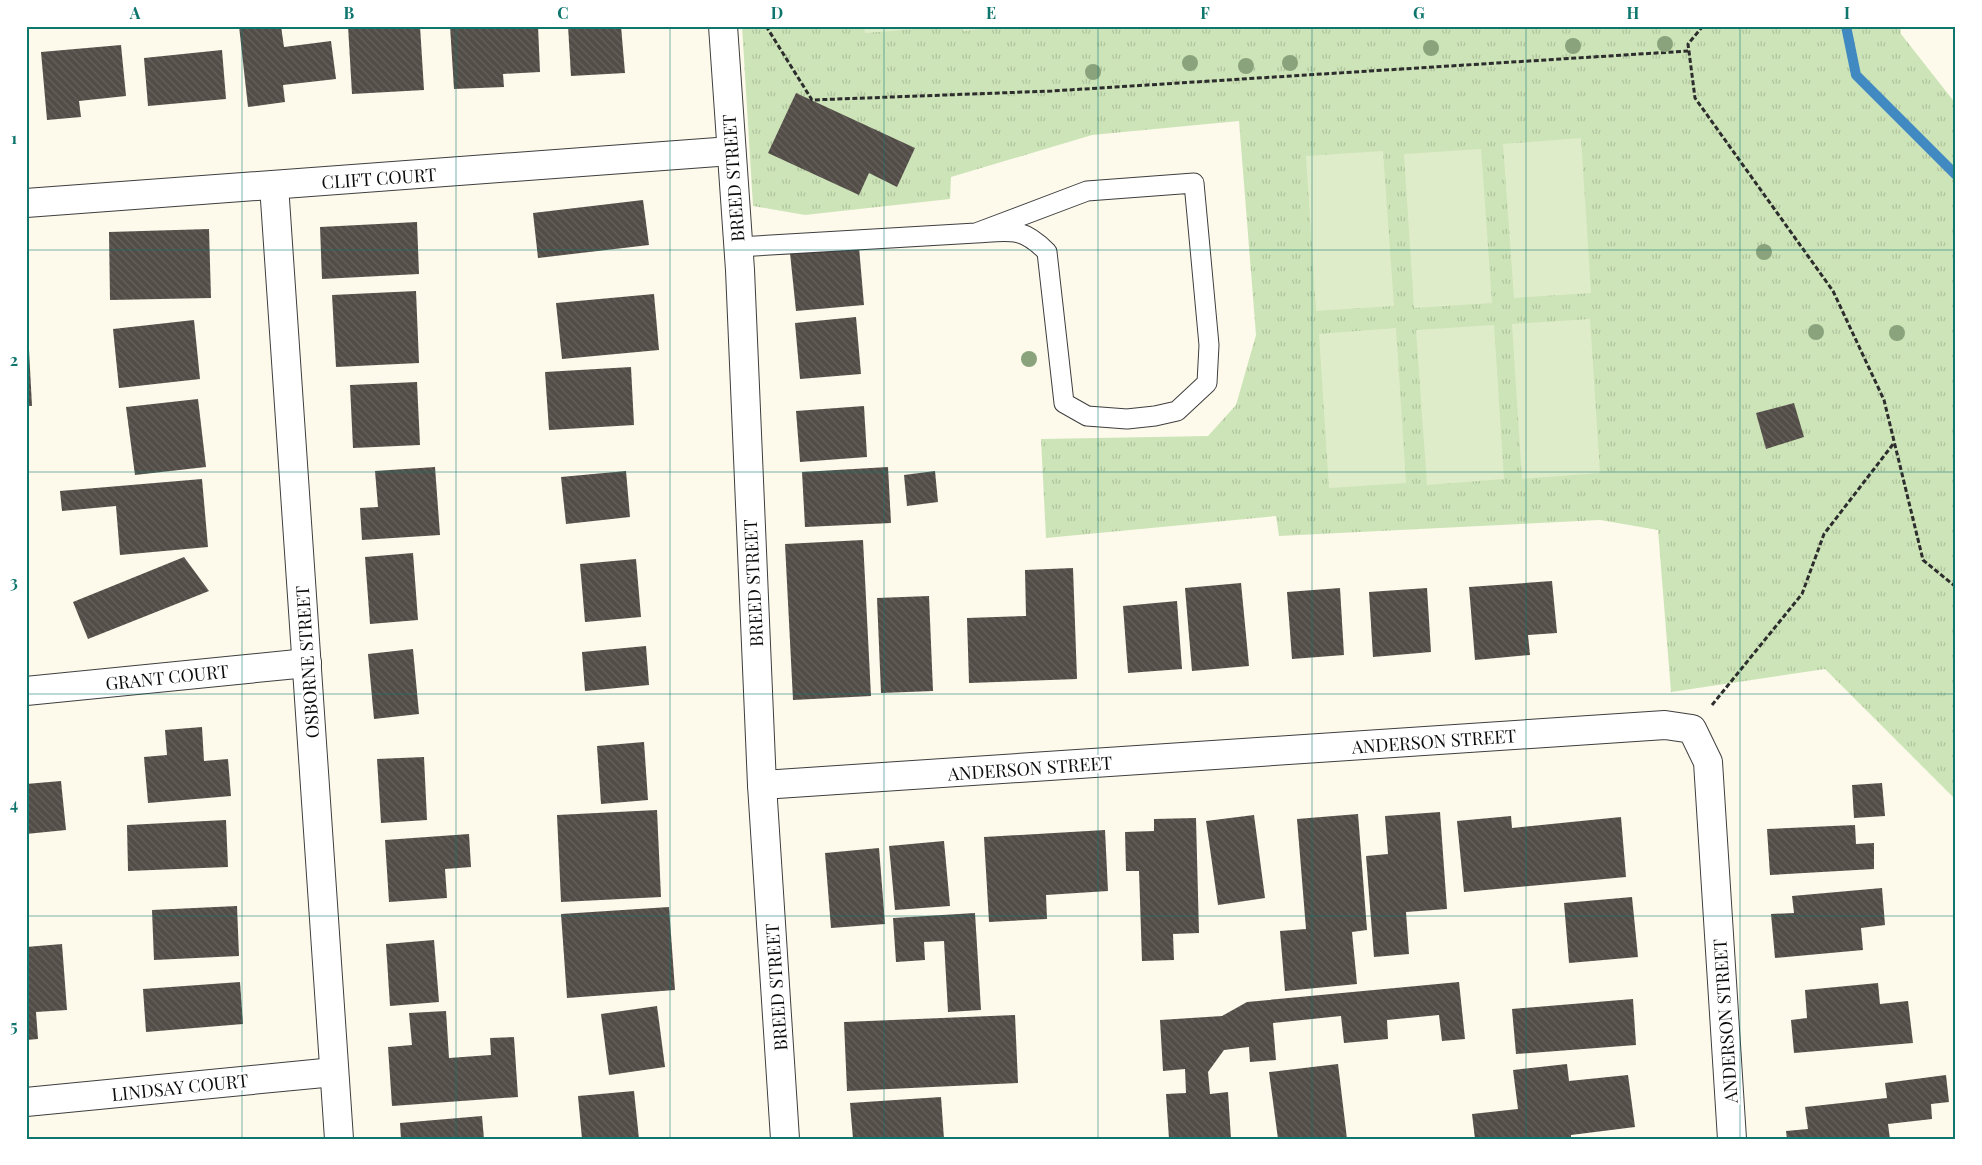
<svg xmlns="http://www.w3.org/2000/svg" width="1982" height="1165" font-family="'Playfair Display',serif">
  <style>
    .grass { fill: url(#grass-tufts) }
    .pitch { fill: #dfecc9 }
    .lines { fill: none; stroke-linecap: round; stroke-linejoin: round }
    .stream { stroke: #4189c1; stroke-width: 10 }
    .building { fill: url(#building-back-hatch) }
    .service-casing { stroke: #3e3e3e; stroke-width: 21 }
    .minor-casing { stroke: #3e3e3e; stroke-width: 30 }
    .tertiary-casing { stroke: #3e3e3e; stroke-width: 30 }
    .path { stroke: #2d2d2d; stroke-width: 3; stroke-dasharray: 5 2.5; stroke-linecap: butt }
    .service { stroke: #fff; stroke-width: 19 }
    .minor { stroke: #fff; stroke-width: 28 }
    .tertiary { stroke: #fff; stroke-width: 28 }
    .tree { fill: #8aa37c }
    .grid { fill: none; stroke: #0f766e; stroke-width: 1; stroke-opacity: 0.55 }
    .labels { text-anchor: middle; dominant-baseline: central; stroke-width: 5; stroke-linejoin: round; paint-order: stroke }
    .street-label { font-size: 18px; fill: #0b0b0b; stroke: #fff }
    .neatline { fill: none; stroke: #0f766e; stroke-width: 2 }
    .grid-label { font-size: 16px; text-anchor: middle; font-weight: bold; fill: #0f766e }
  </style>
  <defs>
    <pattern id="grass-tufts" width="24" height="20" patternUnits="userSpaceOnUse" patternTransform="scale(1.25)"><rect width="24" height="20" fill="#cde4b8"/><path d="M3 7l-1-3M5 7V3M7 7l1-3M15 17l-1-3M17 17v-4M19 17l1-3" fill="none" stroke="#afc29d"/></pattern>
    <pattern id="building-back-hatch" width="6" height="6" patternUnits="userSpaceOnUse" patternTransform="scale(1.25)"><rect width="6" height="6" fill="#534d48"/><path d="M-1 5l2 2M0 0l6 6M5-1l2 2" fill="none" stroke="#67625e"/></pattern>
  </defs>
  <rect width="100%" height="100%" fill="#fdfaeb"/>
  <path class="grass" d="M742,26H1900L1901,34L1956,104V800L1825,669L1671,692L1658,530L1600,520L1279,536L1276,516L1046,538L1041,439L1208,436L1236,405L1256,335L1239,121L1092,135L951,177L950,199L805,215L753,206Z"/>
  <g class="pitch">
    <path d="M864,26H942V27L865,33Z"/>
    <path d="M962,26H1019L963,31Z"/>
    <path d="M1581,138L1591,293L1514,298L1503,144Z"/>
    <path d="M1481,149L1492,303L1414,308L1404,154Z"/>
    <path d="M1383,151L1394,306L1316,311L1306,156Z"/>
    <path d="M1590,319L1600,473L1522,479L1512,324Z"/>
    <path d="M1494,325L1504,479L1427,485L1416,330Z"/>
    <path d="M1396,328L1406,483L1329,488L1319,334Z"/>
  </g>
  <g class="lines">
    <path class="stream" d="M1846,26L1856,75L1956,175"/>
  </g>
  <g class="building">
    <path d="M239,26H281L284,47L331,41L336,79L283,85L285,102L248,107Z"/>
    <path d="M348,26H420L424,90L352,94Z"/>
    <path d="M450,26H538L540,72L503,74L504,87L454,89Z"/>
    <path d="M568,26H621L625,73L571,76Z"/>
    <path d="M121,45L126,96L79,101L81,117L47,120L41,52Z"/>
    <path d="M222,50L226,99L148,106L144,58Z"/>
    <path d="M796,93L915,148L897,187L869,173L859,195L768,153Z"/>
    <path d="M643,200L649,245L538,258L533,213Z"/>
    <path d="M417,222L419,274L322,279L320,227Z"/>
    <path d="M209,229L211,298L110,300L109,232Z"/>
    <path d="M859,247L864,305L796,311L790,253Z"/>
    <path d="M416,291L419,363L336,367L332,295Z"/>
    <path d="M654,294L659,350L562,359L556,303Z"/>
    <path d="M856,317L861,374L800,379L795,323Z"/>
    <path d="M194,320L200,379L119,388L113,329Z"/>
    <path d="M26,331H28L32,406H26Z"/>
    <path d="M631,367L634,425L549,430L545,372Z"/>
    <path d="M417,382L420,445L353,448L350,385Z"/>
    <path d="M198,399L206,467L135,475L126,407Z"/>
    <path d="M1794,403L1804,437L1766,449L1756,413Z"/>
    <path d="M864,406L867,457L800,462L796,411Z"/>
    <path d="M435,467L440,535L362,540L360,508L378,507L375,471Z"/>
    <path d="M888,467L891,523L805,527L802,472Z"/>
    <path d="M626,471L630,517L566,524L561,477Z"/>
    <path d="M935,471L938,502L907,506L904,475Z"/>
    <path d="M202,479L208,547L120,555L116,506L62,511L60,491Z"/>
    <path d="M863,540L871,696L793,700L785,544Z"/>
    <path d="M413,553L418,620L370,624L365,557Z"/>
    <path d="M184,557L209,591L88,639L73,602Z"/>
    <path d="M636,559L641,617L585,622L580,564Z"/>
    <path d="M1073,568L1077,679L969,683L967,618L1026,616L1025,570Z"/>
    <path d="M1552,581L1557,633L1528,635L1530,655L1475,660L1469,587Z"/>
    <path d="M1241,583L1249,666L1192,671L1185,588Z"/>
    <path d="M1340,588L1344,655L1292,659L1287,592Z"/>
    <path d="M1427,588L1431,652L1373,657L1369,592Z"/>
    <path d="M929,596L933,691L881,693L877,598Z"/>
    <path d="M1177,601L1182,669L1128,673L1123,606Z"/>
    <path d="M646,646L649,685L585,691L582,652Z"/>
    <path d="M413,649L419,714L374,719L368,654Z"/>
    <path d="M202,727L204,761L228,759L231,796L148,803L144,757L167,755L165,730Z"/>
    <path d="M644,742L648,800L601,804L597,746Z"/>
    <path d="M424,757L427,820L381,823L377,759Z"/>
    <path d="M61,781L66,830L26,834V784Z"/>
    <path d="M1882,783L1885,816L1854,818L1852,785Z"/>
    <path d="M657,810L661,897L561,902L557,815Z"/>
    <path d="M1440,812L1447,909L1406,912L1409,954L1374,957L1366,856L1388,854L1385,816Z"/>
    <path d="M1358,814L1367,930L1352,932L1357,984L1285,991L1280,931L1306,929L1297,819Z"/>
    <path d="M1254,815L1265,898L1218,905L1206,821Z"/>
    <path d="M1511,816L1512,828L1621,817L1626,877L1464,892L1457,821Z"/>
    <path d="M1196,818L1199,933L1173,934L1174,960L1142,961L1139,871H1126L1125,832L1154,831V819Z"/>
    <path d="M226,820L228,867L128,871L127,825Z"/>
    <path d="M1855,825L1856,844L1874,843V869L1770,875L1767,829Z"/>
    <path d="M1105,830L1108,891L1046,895L1047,919L989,922L984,837Z"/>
    <path d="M469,834L471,867L445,869L447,898L389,902L385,840Z"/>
    <path d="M944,841L950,906L895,910L889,846Z"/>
    <path d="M879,848L885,924L831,928L825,853Z"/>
    <path d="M1882,888L1885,925L1861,928L1863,950L1775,958L1771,914L1794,913L1792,896Z"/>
    <path d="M1632,897L1638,957L1569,963L1564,903Z"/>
    <path d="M237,906L239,956L154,960L152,910Z"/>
    <path d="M669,907L675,990L567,998L561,914Z"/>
    <path d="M975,913L981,1010L948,1012L944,941L924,942L925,960L896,962L893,918Z"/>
    <path d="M434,940L439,1002L390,1006L386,944Z"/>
    <path d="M62,944L67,1010L36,1012L38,1039L26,1040V947Z"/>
    <path d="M240,982L243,1024L146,1032L143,989Z"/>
    <path d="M1459,982L1465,1039L1442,1041L1439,1015L1387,1020L1388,1039L1344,1043L1341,1016L1273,1023L1276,1060L1250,1062L1249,1047L1224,1050L1208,1072L1210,1094L1228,1092L1231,1139H1169L1166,1094L1186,1093L1185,1069L1163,1071L1160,1020L1222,1016L1247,1002Z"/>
    <path d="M1878,983L1880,1004L1908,1001L1913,1043L1794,1053L1791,1020L1807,1018L1805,990Z"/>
    <path d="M1633,999L1636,1045L1516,1054L1512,1009Z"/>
    <path d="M657,1006L665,1067L609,1075L601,1014Z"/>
    <path d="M446,1011L449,1058L491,1055L490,1038L514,1037L518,1097L392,1106L388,1047L412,1045L409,1013Z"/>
    <path d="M1015,1015L1018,1083L847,1091L844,1022Z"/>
    <path d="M1338,1064L1347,1139H1278L1269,1072Z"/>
    <path d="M1567,1064L1569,1081L1628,1075L1635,1127L1571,1135V1139H1475L1472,1114L1518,1109L1513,1070Z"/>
    <path d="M1946,1075L1949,1102L1931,1104L1932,1119L1888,1124L1890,1139H1787L1786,1131L1808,1129L1805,1107L1887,1098L1885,1083Z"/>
    <path d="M634,1091L639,1139H582L578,1096Z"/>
    <path d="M941,1097L944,1139H853L850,1103Z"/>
    <path d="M482,1116L484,1139H401L400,1123Z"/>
  </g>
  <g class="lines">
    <g class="service-casing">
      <path id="service" d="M738,247L976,233L1087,191L1194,183L1209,345L1207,383L1177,411L1155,416L1127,419L1087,416L1064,403L1047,252C1022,226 1009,231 976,233"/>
    </g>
    <g class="minor-casing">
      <g id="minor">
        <path d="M274,185L339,1139"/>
        <path d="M26,203L731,151"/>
        <path d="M26,691L307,663"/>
        <path d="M762,785L1665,725L1692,729L1708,762L1732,1139"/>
        <path d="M26,1102L334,1072"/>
      </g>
    </g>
    <g class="tertiary-casing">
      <path id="tertiary" d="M723,26L740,270L762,785L785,1139"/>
    </g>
    <g class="path">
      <path d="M766,26L812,100L1052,91L1688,51"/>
      <path d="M1703,26L1688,44L1695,98L1833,291L1884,400L1923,560L1956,587"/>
      <path d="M1712,705L1802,594L1824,534L1894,443"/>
    </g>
    <use href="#service" class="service"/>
    <use href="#minor" class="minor"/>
    <use href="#tertiary" class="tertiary"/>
  </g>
  <g class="tree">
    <circle cx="1665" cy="44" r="8"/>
    <circle cx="1573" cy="46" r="8"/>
    <circle cx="1431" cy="48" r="8"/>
    <circle cx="1190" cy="63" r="8"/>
    <circle cx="1290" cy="63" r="8"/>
    <circle cx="1246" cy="66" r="8"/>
    <circle cx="1093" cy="72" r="8"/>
    <circle cx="1764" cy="252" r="8"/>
    <circle cx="1816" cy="332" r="8"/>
    <circle cx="1897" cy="333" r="8"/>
    <circle cx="1029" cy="359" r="8"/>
  </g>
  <path class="grid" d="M242,26V1139M456,26V1139M670,26V1139M884,26V1139M1098,26V1139M1312,26V1139M1526,26V1139M1740,26V1139M26,250H1956M26,472H1956M26,694H1956M26,916H1956"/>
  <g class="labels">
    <g class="street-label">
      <text transform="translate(379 178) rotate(-4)">CLIFT COURT</text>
      <text transform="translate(733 178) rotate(-94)">BREED STREET</text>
      <text transform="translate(753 583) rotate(-93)">BREED STREET</text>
      <text transform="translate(307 662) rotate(-94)">OSBORNE STREET</text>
      <text transform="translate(167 677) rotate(-6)">GRANT COURT</text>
      <text transform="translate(1434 741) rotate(-4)">ANDERSON STREET</text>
      <text transform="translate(1030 768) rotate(-4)">ANDERSON STREET</text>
      <text transform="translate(776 987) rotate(-94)">BREED STREET</text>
      <text transform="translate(1725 1021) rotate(-94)">ANDERSON STREET</text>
      <text transform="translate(180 1087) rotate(-6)">LINDSAY COURT</text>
    </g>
  </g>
  <rect width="1982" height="1165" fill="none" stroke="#ffffff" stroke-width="55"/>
  <rect x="28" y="28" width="1926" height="1110" class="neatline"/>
  <g class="grid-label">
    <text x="135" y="19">A</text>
    <text x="349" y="19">B</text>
    <text x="563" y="19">C</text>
    <text x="777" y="19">D</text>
    <text x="991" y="19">E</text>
    <text x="1205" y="19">F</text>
    <text x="1419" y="19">G</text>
    <text x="1633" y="19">H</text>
    <text x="1847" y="19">I</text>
    <text x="14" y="144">1</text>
    <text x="14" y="366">2</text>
    <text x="14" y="588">3</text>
    <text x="14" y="810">4</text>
    <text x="14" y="1032">5</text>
  </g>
</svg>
